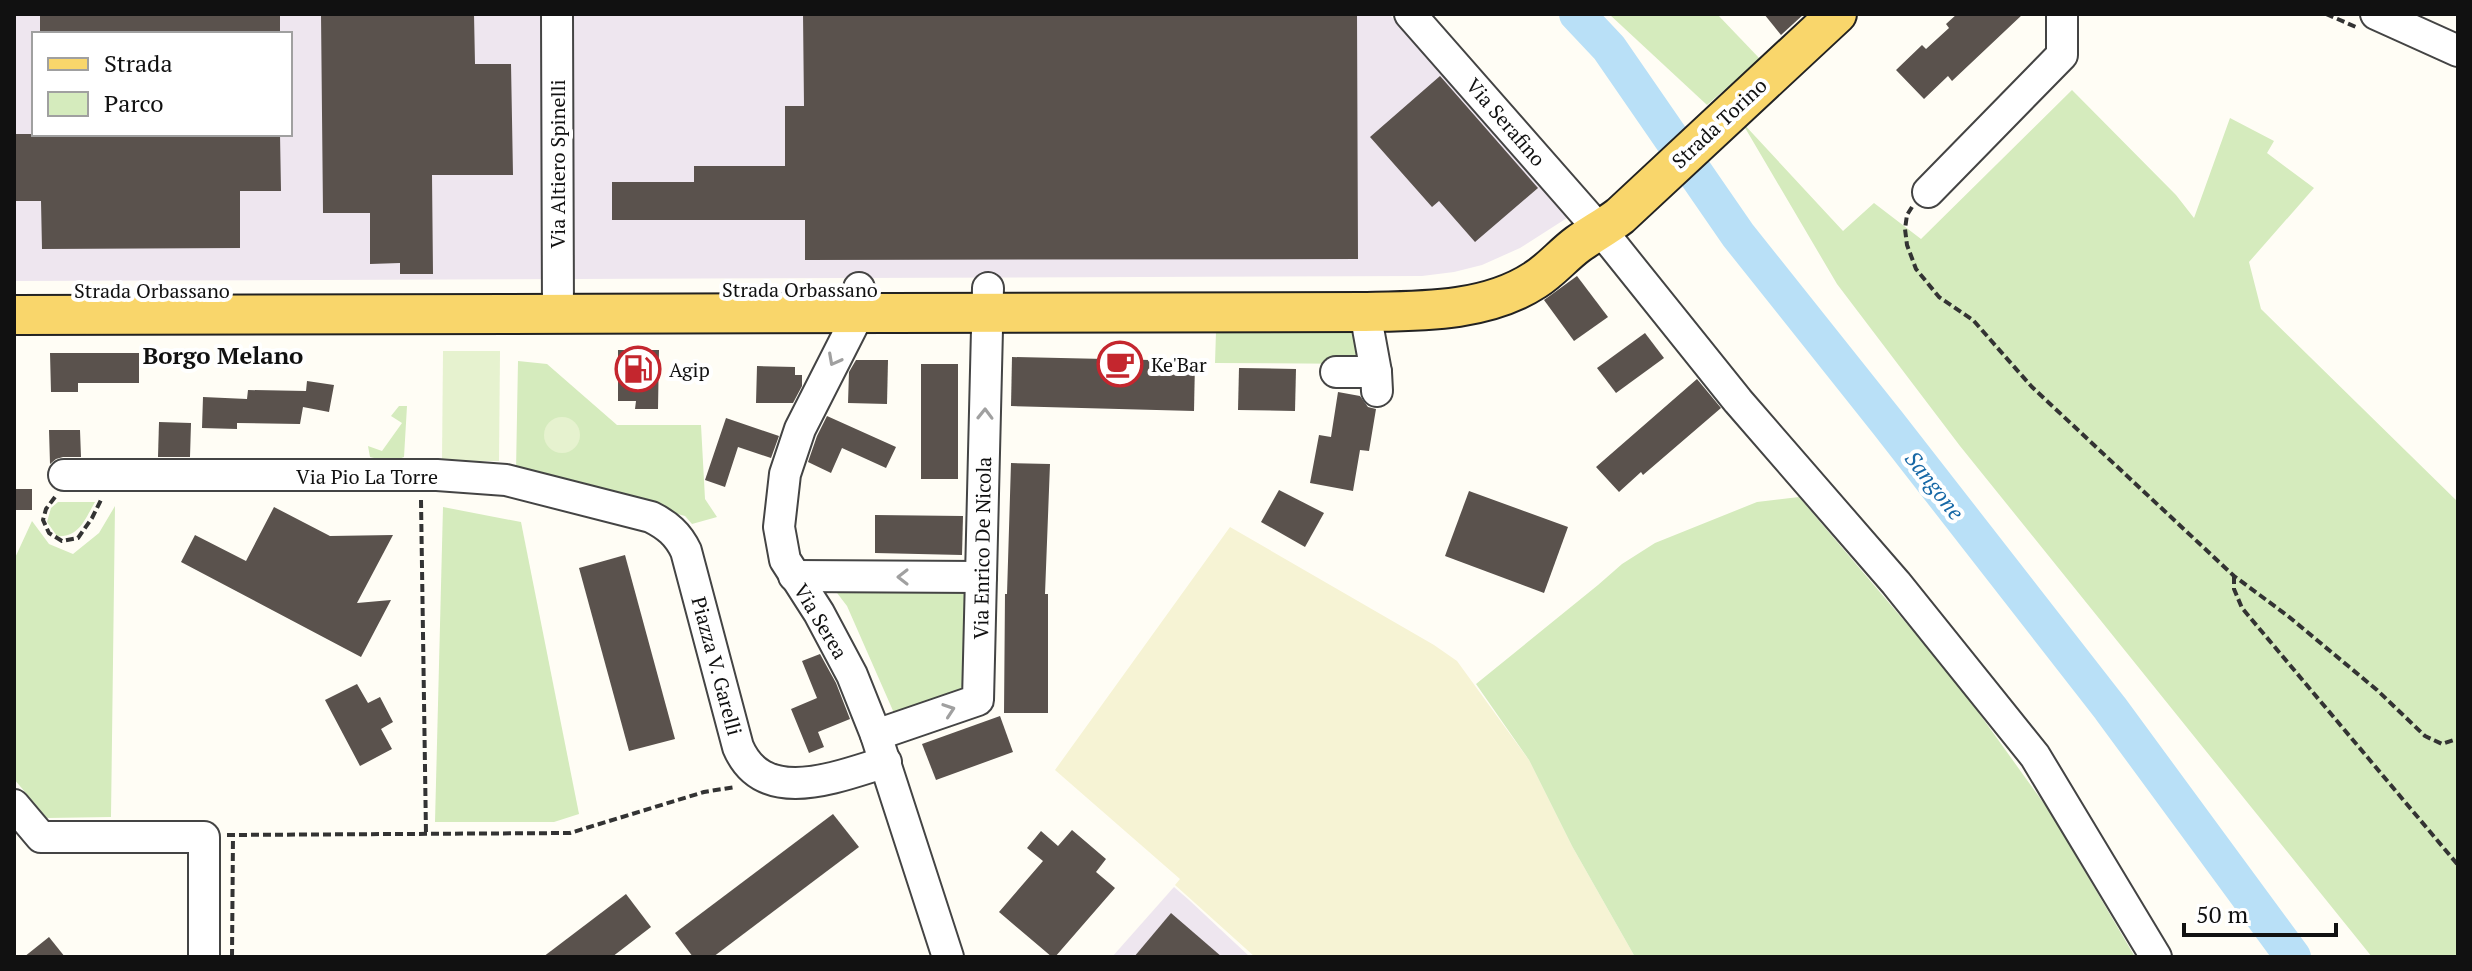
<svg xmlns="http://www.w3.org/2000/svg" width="2472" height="971" font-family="'PT Serif',serif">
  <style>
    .industrial { fill: #eee6ef; fill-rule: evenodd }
    .farmland { fill: #f6f3d4 }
    .green { fill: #d5ebbd }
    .pitch { fill: #e6f2cf }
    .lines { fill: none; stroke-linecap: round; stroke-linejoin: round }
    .river { stroke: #b9e0f7; stroke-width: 36 }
    .building { fill: #5a524d }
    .minor-casing { stroke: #444; stroke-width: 34 }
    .major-casing { stroke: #222; stroke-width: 42 }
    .path { stroke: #333; stroke-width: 4; stroke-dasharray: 8 4; stroke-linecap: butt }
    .minor { stroke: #fff; stroke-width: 30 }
    .major { stroke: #f9d66b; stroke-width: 38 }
    .oneway { stroke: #a0a0a0 }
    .labels { text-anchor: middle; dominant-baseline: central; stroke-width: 8; stroke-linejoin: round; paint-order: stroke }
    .street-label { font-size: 20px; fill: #111; stroke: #fff }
    .poi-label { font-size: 20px; fill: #111; stroke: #fff; text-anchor: start }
    .water-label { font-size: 22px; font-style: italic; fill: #1768a6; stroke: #fff }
    .quarter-label { font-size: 24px; font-weight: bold; fill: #111; stroke: #fff }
  </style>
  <rect width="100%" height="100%" fill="#fffdf5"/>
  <g class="industrial">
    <path d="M14,14H1389L1567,218L1520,248L1482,265L1454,272L1422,276L14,281ZM34,34H290V134H34Z"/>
    <path d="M1174,887L1189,900L1250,957H1112Z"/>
  </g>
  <path class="farmland" d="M1230,527L1434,645L1457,661L1529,760L1572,846L1635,957H1255L1175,885L1180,879L1055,770Z"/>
  <g class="green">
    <path d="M1609,14H1717L1760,59L1707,105Z"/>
    <path d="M2072,90L2176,195L2194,218L2230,118L2274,141L2267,153L2314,188L2249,262L2261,309L2458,502V957H2372L1960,446L1837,284L1741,121L1843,231L1874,203L1921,239Z"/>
    <path d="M1216,331L1361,333L1370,364L1215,363Z"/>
    <path d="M518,361L547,364L617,425H701L705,499L717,517L692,524L685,516L516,471Z"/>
    <path d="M399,406H407L404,457L391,462L370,457L368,446L382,451L402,423L391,416Z"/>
    <path d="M1799,497L1958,684L2050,812L2135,957H1635L1572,846L1529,760L1476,684L1598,585L1622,564L1655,543L1757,502Z"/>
    <path d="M58,502H95C85,519 79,538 57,536L47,522L51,508Z"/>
    <path d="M115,506L111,817L47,818L14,779V560L32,521L49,544L73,554L99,533Z"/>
    <path d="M443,507L521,522L579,814L554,822H435Z"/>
    <path d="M834,589H967V689L894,713L847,606Z"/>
  </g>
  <g class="pitch">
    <path d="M443,351H500L499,461H442Z"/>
    <circle cx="562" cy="435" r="18"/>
  </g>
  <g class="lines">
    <path class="river" d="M1577,14L1609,48L1738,235L1887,422L2110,708L2293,957"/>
  </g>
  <g class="building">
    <rect x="40" y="14" width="240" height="20"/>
    <path d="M321,14H474L475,64H511L513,175H432L433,274H400V263L370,264V213H323Z"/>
    <path d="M803,14H1357L1358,259L805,260V220H612V182H694V166H785V106H804Z"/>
    <path d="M1764,14H1804L1781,35Z"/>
    <path d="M1957,14H2023L1952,81L1948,76L1924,99L1896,70L1922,45L1926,49L1949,28L1946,24Z"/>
    <path d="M1440,76L1538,188L1475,242L1439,201L1432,207L1370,137Z"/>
    <path d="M14,134H280L281,191H240V248L42,249L41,201H14Z"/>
    <path d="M1577,276L1608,317L1574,341L1544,300Z"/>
    <path d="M1645,333L1664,358L1616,393L1597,368Z"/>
    <path d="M618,350H659L658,409H635L636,401H618Z"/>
    <path d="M50,353H139V383H78V392H51Z"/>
    <path d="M1012,357L1195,361L1194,411L1011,406Z"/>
    <path d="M856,360H888L887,404L848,403L849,372Z"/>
    <rect x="921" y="364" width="37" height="115"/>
    <path d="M757,366L795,367V375H802V386L793,403H756Z"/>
    <path d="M1239,368L1296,369L1295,411L1238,410Z"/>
    <path d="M1697,379L1721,408L1643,475L1641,472L1619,492L1596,467Z"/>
    <path d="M307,381L334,385L329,412L303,407L300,424L237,423V429L202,428L203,397L247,399L248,390L306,391Z"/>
    <path d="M1338,392L1360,396L1368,407L1376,409L1369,451L1360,450L1353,491L1310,483L1319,435L1331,437Z"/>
    <path d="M827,416L896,447L886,468L842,448L831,473L808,462L817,436Z"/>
    <path d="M726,418L779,436L771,458L738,447L725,487L705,480Z"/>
    <path d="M159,422L191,423L190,457H158Z"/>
    <path d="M49,430H80L81,457H63L56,459L50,464Z"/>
    <path d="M1011,463L1050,464L1045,594H1048V713H1004L1005,594H1007Z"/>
    <rect x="14" y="489" width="18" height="21"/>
    <path d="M1279,490L1324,513L1305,547L1261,522Z"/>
    <path d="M1469,491L1568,527L1544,593L1445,556Z"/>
    <path d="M274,507L330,536L393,535L357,603L391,600L361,657L181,562L195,535L246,561Z"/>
    <path d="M875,515L963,516L962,555L875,553Z"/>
    <path d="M625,555L675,739L629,751L579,568Z"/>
    <path d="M820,654L836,683L850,719L818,732L824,747L809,753L791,709L817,698L802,661Z"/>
    <path d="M357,684L368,703L380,697L393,722L381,729L392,749L360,766L325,700Z"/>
    <path d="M1000,716L1013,752L936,780L922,744Z"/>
    <path d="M833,814L859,847L713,957H693L675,933Z"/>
    <path d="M1072,830L1106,859L1096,872L1115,888L1055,957H1052L999,912L1043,861L1027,848L1041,831L1058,846Z"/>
    <path d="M626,894L651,927L612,957H543Z"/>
    <path d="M1171,913L1222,957H1134Z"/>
    <path d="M49,937L65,957H24Z"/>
  </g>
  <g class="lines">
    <g class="minor-casing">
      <g id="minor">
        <path d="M557,14L558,314"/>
        <path d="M1410,14L1612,244L1738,401L1896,583L2035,756L2156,957"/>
        <path d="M2376,14L2458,51"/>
        <path d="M1928,192L2062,55V14"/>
        <path d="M859,288V313L800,429L785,474L779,527L785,560L819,613L852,675L876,735L948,957"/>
        <path d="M1365,312L1376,372L1377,391"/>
        <path d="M1336,372H1376"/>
        <path d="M64,475H437L506,480L651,517C667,525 678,534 686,551L738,747C764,808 839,776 886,762"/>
        <path d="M794,576L981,577"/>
        <path d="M876,735L978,700L988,288"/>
        <path d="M14,805L41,837H204V957"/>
      </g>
    </g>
    <g class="major-casing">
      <path id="major" d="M14,315L1365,312C1422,311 1486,312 1535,280C1551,270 1563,255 1578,244C1592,234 1607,226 1620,216L1837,14"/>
    </g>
    <g class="path">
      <path d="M2326,14L2356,27"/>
      <path d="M1912,207L1907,215L1905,229L1907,245L1916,269L1939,297L1973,320L2032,387L2234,576L2288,616L2377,690L2425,736L2442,744L2454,740"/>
      <path d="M55,497L46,509L43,520L49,533L62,541L78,538L92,518L102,498"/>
      <path d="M421,500L426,834"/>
      <path d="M2234,576V589L2242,608L2458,865"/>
      <path d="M227,835L570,833L704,792L735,787"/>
      <path d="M232,957L233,836"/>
    </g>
    <use href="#minor" class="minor"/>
    <use href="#major" class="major"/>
  </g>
  <defs><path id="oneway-chevron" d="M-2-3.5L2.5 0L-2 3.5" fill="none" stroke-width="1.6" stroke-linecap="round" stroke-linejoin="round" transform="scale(2)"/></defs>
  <g class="oneway">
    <use href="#oneway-chevron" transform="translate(834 360) rotate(118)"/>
    <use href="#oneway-chevron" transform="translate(985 414) rotate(-89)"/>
    <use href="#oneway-chevron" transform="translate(903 577) rotate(-180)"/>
    <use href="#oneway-chevron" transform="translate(949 710) rotate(-19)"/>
  </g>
  <defs>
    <g id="cafe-ring" transform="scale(2.3)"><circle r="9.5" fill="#fff" stroke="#c4262e" stroke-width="1.5"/><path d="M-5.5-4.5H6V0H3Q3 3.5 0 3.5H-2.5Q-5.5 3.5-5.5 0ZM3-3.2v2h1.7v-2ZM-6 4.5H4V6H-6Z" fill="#c4262e"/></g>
    <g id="fuel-ring" transform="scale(2.3)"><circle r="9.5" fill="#fff" stroke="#c4262e" stroke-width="1.5"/><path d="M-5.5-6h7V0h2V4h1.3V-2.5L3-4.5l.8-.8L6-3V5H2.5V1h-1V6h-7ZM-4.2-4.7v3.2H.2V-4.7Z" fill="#c4262e"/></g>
  </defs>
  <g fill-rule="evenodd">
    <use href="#cafe-ring" x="1120" y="364"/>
    <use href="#fuel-ring" x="638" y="369"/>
  </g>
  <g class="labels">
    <g class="street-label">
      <text transform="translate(1506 122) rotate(49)">Via Serafino</text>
      <text transform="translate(1719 123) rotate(-43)">Strada Torino</text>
      <text transform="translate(557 164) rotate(-90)">Via Altiero Spinelli</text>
      <text x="800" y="289">Strada Orbassano</text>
      <text x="152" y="290">Strada Orbassano</text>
      <text x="367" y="476">Via Pio La Torre</text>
      <text transform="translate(982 548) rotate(-89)">Via Enrico De Nicola</text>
      <text transform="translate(821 621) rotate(59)">Via Serea</text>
      <text transform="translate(717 666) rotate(75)">Piazza V. Garelli</text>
    </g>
    <g class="poi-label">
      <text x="1151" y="364">Ke'Bar</text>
      <text x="669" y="369">Agip</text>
    </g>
    <g class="water-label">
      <text transform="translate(1935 485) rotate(52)">Sangone</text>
    </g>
    <g class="quarter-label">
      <text x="223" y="355">Borgo Melano</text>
    </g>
  </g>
  <rect width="2472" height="971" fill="none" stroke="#111111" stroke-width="32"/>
  <rect x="32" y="32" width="260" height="104" fill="#ffffff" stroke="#a0a0a0" stroke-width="2"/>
  <rect x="48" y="58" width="40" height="12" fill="#f9d66b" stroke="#a0a0a0" stroke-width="2"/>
  <text x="104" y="72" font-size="24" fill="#111111">Strada</text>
  <rect x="48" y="92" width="40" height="24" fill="#d5ebbd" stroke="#a0a0a0" stroke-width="2"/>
  <text x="104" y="112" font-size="24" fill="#111111">Parco</text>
  <path d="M2184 923v12h152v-12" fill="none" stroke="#111111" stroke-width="4"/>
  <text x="2196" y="923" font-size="24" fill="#111111" stroke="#ffffff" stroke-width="6" paint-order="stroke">50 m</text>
</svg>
